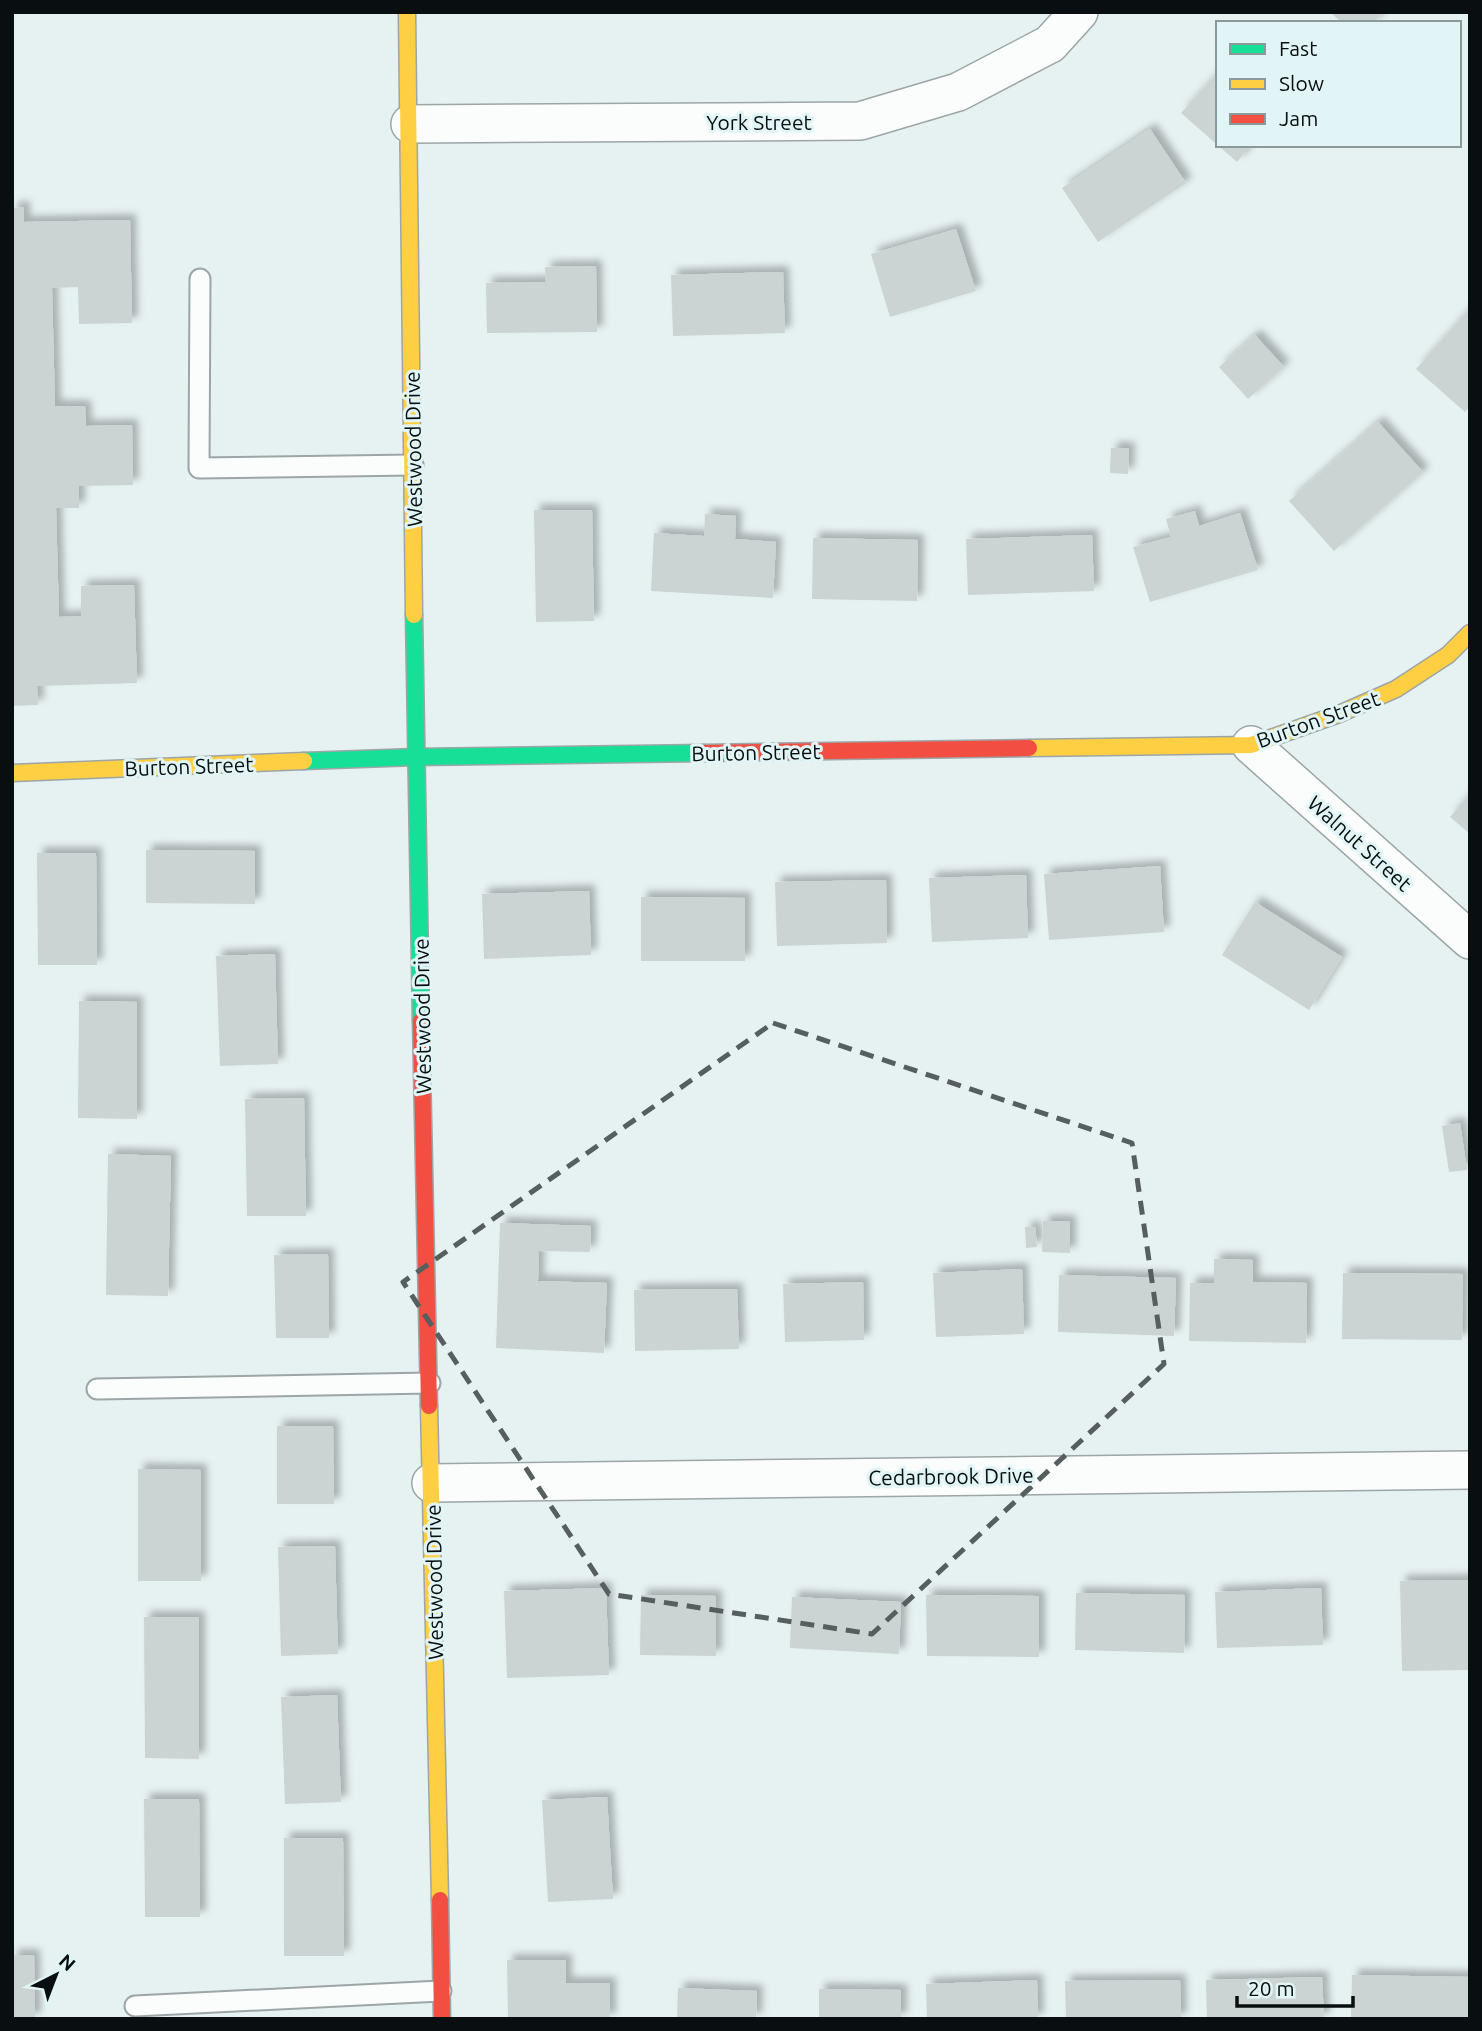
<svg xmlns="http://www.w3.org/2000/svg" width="1482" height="2031" font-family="Ubuntu,sans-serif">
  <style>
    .building { fill: #ccd4d3; filter: url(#shadow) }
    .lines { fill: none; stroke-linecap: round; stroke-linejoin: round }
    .lane-casing { stroke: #9da5a6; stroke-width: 23 }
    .street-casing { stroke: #9da5a6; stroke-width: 40 }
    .fast-casing { stroke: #9da5a6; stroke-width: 19 }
    .slow-casing { stroke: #9da5a6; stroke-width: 19 }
    .jam-casing { stroke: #9da5a6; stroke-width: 19 }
    .lane { stroke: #fbfdfd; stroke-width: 19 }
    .street { stroke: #fbfdfd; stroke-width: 37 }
    .fast { stroke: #16e098; stroke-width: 16 }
    .slow { stroke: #ffcf43; stroke-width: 16 }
    .jam { stroke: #f24e42; stroke-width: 16 }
    .marked { fill: none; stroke: #565e5f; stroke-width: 5; stroke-dasharray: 14 9; stroke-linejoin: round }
    .labels { text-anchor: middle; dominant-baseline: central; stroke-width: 6; stroke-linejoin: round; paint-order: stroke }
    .street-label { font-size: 21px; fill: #090f10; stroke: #e1f5f7 }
  </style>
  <defs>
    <filter id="shadow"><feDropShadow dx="6" dy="-6" stdDeviation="3.5" flood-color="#0004"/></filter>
  </defs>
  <rect width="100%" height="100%" fill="#e6f1f2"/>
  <g class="building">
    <path d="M1330,12H1383L1374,23H1342Z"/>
    <path d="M1218,72V145H1251L1237,162L1181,113Z"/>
    <path d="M1150,129L1186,183L1098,242L1062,188Z"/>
    <path d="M24,207V222L130,220L132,323L79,324L78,287L52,288L55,406H85L86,426L132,425L133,485L79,486V508H56L59,617L81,616V586L134,585L137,683L37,686L38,705L12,706V208Z"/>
    <path d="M956,229L976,291L890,317L871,254Z"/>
    <path d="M596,266L597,332L487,333L486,283L546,282L545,267Z"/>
    <path d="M783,272L785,333L673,336L671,275Z"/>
    <path d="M1470,308V406L1465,412L1416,369Z"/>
    <path d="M1255,335L1284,367L1248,399L1219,367Z"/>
    <path d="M1378,422L1423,472L1334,551L1289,501Z"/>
    <path d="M1111,448H1129L1128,474L1110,473Z"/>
    <path d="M534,510H592L594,621L536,622Z"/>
    <path d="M1195,511L1199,526L1240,513L1258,570L1150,602L1133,547L1171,537L1166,519Z"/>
    <path d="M705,514L736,516L735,539L776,542L773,598L651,591L654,533L704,536Z"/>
    <path d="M1092,535L1094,591L968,595L966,539Z"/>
    <path d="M813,538L918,540L917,601L812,599Z"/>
    <path d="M1470,793V834L1450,817Z"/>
    <path d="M146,850L255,851V904L146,903Z"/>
    <path d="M37,853H96L97,965H38Z"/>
    <path d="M1160,866L1164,932L1049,940L1044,874Z"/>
    <path d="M1026,875L1028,938L932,942L929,878Z"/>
    <path d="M886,880L887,943L777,946L775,882Z"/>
    <path d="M589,891L591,955L484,959L482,894Z"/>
    <path d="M641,897L745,898V961H641Z"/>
    <path d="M1255,902L1342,957L1309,1010L1222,955Z"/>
    <path d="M275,954L278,1064L220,1066L216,956Z"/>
    <path d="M79,1001L137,1002V1119L78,1118Z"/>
    <path d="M304,1098L306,1216H247L245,1099Z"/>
    <path d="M1460,1123L1467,1170L1449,1172L1442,1126Z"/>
    <path d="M108,1154L171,1156L168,1296L106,1295Z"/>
    <path d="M1043,1221H1070V1253L1042,1252Z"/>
    <path d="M500,1223L591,1226L590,1252L539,1251L538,1281L607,1283L604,1353L496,1348Z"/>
    <path d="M1025,1227H1035L1037,1247L1026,1248Z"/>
    <path d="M328,1254L329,1338H276L274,1255Z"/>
    <path d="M1214,1259L1253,1260V1282L1307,1283L1306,1343L1189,1341L1190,1283H1214Z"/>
    <path d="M1022,1269L1024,1334L936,1337L933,1273Z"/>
    <path d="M1343,1273L1463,1274L1462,1340L1342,1339Z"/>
    <path d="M1059,1275L1176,1278L1174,1336L1058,1332Z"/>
    <path d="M863,1282L864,1340L785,1342L783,1284Z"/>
    <path d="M737,1289L739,1349L635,1351L634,1290Z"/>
    <path d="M277,1426H333L334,1504H277Z"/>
    <path d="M138,1469L201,1470V1581H138Z"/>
    <path d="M335,1546L338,1654L281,1656L278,1547Z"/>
    <path d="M1470,1580V1670L1402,1671L1400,1581Z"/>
    <path d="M606,1588L609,1675L507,1678L504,1591Z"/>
    <path d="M1321,1588L1323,1645L1217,1648L1215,1592Z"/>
    <path d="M1076,1593L1185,1595L1184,1653L1075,1650Z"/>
    <path d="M641,1595L716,1596V1656L640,1655Z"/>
    <path d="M926,1595L1039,1596V1657L927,1656Z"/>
    <path d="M792,1597L901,1602L899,1654L790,1648Z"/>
    <path d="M144,1617H199V1759L145,1758Z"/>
    <path d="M337,1695L341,1802L285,1804L281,1697Z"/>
    <path d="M607,1797L613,1899L548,1902L542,1800Z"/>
    <path d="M144,1799H199L200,1917H145Z"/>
    <path d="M284,1838H343L344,1956H284Z"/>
    <path d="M12,1955H34L35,2019H12Z"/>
    <path d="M507,1960H566V1983H610V2019H508Z"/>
    <path d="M1352,1975L1470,1977V2019H1351Z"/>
    <path d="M1322,1977L1324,2019H1207L1206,1980Z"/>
    <path d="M1037,1980L1038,2019H927L926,1984Z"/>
    <path d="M1180,1980L1181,2019H1066L1065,1981Z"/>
    <path d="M678,1988L757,1991L756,2019H677Z"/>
    <path d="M819,1989L901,1990V2019H819Z"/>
  </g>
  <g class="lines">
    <g class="lane-casing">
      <g id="lane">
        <path d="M200,279L199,468L413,465"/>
        <path d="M97,1389L430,1383"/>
        <path d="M135,2006L441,1991"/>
      </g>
    </g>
    <g class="street-casing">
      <g id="street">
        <path d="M410,124L860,121L958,92L1050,44L1079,12"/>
        <path d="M1251,745L1470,940"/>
        <path d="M431,1483L1470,1470"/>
      </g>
    </g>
    <g class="fast-casing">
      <g id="fast">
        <path d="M414,615L421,1021"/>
        <path d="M304,761L416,757L704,753"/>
      </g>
    </g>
    <g class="slow-casing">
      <g id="slow">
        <path d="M407,12L414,615"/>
        <path d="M1029,748L1251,745L1339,714L1396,689L1448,655L1470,633"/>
        <path d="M12,773L304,761"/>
        <path d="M429,1406L440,1900"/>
      </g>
    </g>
    <g class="jam-casing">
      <g id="jam">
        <path d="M704,753L1029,748"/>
        <path d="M421,1021L429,1406"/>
        <path d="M440,1900L442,2019"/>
      </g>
    </g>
    <use href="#lane" class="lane"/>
    <use href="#street" class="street"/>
    <use href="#fast" class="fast"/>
    <use href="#slow" class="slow"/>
    <use href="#jam" class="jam"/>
  </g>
  <path class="marked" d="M773,1023L1132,1143L1164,1364L872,1634L609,1594L403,1282Z"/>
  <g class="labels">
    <g class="street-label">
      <text x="759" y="122">York Street</text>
      <text transform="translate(413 449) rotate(-91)">Westwood Drive</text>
      <text transform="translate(1318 719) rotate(-20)">Burton Street</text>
      <text transform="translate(756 752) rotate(-1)">Burton Street</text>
      <text transform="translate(189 766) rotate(-2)">Burton Street</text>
      <text transform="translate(1360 843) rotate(42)">Walnut Street</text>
      <text transform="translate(422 1016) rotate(-91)">Westwood Drive</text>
      <text transform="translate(951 1476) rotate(-1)">Cedarbrook Drive</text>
      <text transform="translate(434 1582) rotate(-91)">Westwood Drive</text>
    </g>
  </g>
  <rect width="1482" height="2031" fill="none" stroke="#090f10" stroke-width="28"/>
  <rect x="1216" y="21" width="245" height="126" fill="#e1f5f7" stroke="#8b999b" stroke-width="2"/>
  <rect x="1230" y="44" width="35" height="10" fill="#16e098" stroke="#8b999b" stroke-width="2"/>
  <text x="1279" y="56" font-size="21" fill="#090f10">Fast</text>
  <rect x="1230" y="79" width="35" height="10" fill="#ffcf43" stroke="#8b999b" stroke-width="2"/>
  <text x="1279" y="91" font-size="21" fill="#090f10">Slow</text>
  <rect x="1230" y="114" width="35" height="10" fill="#f24e42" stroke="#8b999b" stroke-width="2"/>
  <text x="1279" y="126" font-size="21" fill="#090f10">Jam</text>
  <g transform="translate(56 1975) rotate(42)" stroke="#e1f5f7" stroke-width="5" paint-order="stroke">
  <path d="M0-5L12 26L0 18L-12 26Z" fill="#090f10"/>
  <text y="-10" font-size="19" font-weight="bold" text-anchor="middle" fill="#090f10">N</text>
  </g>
  <path d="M1237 1996v10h116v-10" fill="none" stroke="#090f10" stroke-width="3.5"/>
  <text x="1248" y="1996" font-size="21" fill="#090f10" stroke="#e1f5f7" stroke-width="5" paint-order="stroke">20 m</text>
</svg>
